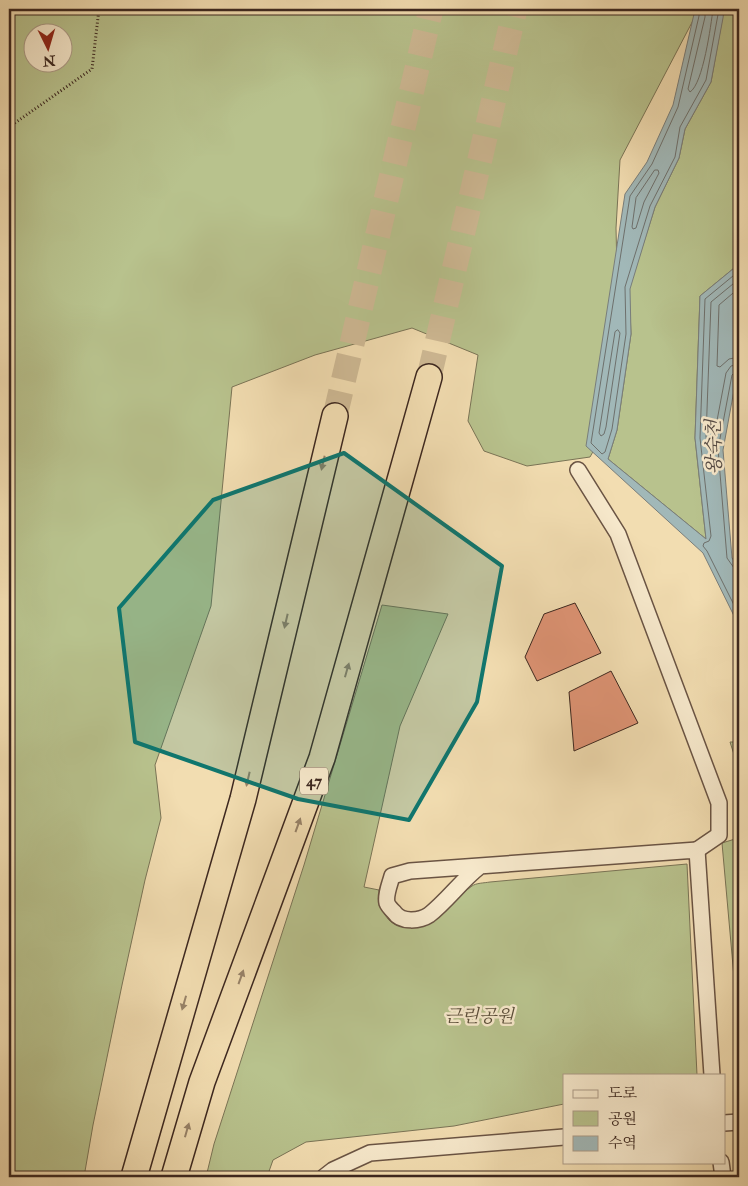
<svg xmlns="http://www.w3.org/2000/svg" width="748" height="1186" font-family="'IM FELL Double Pica','Noto Serif KR',serif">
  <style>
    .green { fill: #b8c28d; stroke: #7a7456; fill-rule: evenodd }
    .water { fill: #a1b8b8; stroke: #797e7b }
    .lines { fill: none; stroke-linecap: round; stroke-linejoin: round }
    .shore { stroke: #6e706c; stroke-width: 1 }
    .building { fill: #df9475; stroke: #3c271f }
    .trunk-tunnel { stroke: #ceb994; stroke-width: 25; stroke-dasharray: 25 12; stroke-linecap: butt }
    .minor-casing { stroke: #6a5444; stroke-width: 18 }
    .trunk-casing { stroke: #3c271f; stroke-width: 28 }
    .path { stroke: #3c271f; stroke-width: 3; stroke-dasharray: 1 2.5; stroke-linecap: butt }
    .minor { stroke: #f7e9cc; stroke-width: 15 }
    .trunk { stroke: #f2ddb1; stroke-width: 25 }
    .oneway { fill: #978268 }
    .marked { fill: #0f766e; fill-opacity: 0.2; stroke: #0f766e; stroke-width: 4; stroke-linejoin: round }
    .labels { text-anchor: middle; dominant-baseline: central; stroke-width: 5; stroke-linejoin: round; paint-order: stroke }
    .shield { fill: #f7e9cc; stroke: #746153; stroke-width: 1 }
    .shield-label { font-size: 16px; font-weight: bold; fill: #3c271f }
    .park-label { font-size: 18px; font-style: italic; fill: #5b4e3a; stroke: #f7e9cc }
    .water-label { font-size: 19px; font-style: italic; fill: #554b45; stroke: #f7e9cc }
  </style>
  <rect width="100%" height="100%" fill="#f2ddb1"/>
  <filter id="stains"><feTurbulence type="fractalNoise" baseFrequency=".004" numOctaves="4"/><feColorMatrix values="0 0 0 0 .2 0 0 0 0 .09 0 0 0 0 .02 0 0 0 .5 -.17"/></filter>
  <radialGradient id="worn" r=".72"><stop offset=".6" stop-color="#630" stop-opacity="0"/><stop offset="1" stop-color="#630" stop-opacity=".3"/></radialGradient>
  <g class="green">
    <path d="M9,9H699L620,160L616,228L617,271L609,423L590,457L527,466L484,451L468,421L478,355L412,328L315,355L232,387L211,606L155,765L161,818L145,880L122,985L93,1125L84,1177H9ZM32,32H62V62H32Z"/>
    <path d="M724,9H739V264L700,296L695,438L706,539L608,459L617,430L631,334L629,289L655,207L679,158L685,129L711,82Z"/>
    <path d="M739,419V543L735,453Z"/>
    <path d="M382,605L448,614L400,726L364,887L379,890C382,906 383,923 401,926C436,934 447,904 472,886C476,883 484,883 490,882L687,864L697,1075H564V1104L454,1126L306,1142L273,1160L267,1177H206L214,1144L304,865Z"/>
    <path d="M730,742H739V770Z"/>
    <path d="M735,839L739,849V1033L722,843Z"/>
  </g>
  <path class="water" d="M694,9H724L723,18L711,82L685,129L679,158L655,207L630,289L631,334L617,430L608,459L706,539L695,438L700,296L739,264V363L723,450L732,558L739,568V626L703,553L586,446L625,194L647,162L673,105L694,14Z"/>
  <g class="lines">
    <g class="shore">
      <path d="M699,9V16L678,107L652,164L630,196L591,443L602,454L605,452L612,429L626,334L625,287L650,206L675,157L680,127L706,80L719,9"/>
      <path d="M705,9V17L688,89L690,92C703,84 711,25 713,9"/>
      <path d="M655,170H658L659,173L644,202L636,228L633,229L632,227L636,198Z"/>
      <path d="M739,271L705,299L700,438L711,536L709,541L704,543L703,546L707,551L739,615"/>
      <path d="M739,279L711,302L706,437L709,449L712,447L726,373L731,366L739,364"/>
      <path d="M739,288L719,305L717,366L720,367L729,359L739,357"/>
      <path d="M618,330L620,333L606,427L604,434L601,436L599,433L615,332Z"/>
      <path d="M739,371L735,372L732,375L718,449L727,558L734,568L739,570"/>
    </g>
  </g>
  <g class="building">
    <path d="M575,603L601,653L537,681L525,657L544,614Z"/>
    <path d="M611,671L638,723L574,751L569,692Z"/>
  </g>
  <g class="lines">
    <g class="trunk-tunnel">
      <path d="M429,377L515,9"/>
      <path d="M335,416L431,9"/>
    </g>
    <g class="minor-casing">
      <g id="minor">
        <path d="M578,470L618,534L719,803V835L697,850"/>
        <path d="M479,867C461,881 447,901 429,915C420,921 401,923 394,912C392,910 388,906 387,903C385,895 390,884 392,876L410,871L697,850L712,1075"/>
        <path d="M724,1123L739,1122"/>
        <path d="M721,1162L723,1177"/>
        <path d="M324,1177L333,1170L370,1153L564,1137"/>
      </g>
    </g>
    <g class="trunk-casing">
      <g id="trunk">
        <path d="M134,1177L243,799L335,416"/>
        <path d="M174,1177L202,1082L322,758L429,377"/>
      </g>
    </g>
    <path class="path" d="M9,127L92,69L99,9"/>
    <use href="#minor" class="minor"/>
    <use href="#trunk" class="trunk"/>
  </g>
  <defs><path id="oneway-solid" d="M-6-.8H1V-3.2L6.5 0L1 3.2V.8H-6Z" transform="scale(1.25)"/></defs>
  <g class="oneway">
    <use href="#oneway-solid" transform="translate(323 463) rotate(103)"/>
    <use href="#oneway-solid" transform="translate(286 621) rotate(103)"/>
    <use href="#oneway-solid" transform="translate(347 670) rotate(-74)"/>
    <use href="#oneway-solid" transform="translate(248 779) rotate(103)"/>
    <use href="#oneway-solid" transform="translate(298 825) rotate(-70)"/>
    <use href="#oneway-solid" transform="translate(241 977) rotate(-70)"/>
    <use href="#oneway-solid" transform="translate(184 1003) rotate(106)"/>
    <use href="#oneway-solid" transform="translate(187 1130) rotate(-74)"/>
  </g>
  <path class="marked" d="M344,453L502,566L477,702L409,820L298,799L135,742L119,608L213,500Z"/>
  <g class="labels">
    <rect class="shield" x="300" y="767.5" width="28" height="27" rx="4"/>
    <g class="shield-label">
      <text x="314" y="781">47</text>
    </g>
    <g class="park-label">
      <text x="479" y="1016">근린공원</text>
    </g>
    <g class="water-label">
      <text transform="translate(714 447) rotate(-91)">왕숙천</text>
    </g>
  </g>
  <rect width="748" height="1186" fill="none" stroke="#f2ddb1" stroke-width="30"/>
  <rect x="10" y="10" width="728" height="1166" fill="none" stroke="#3c271f" stroke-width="2.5"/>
  <rect x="15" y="15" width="718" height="1156" fill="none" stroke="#3c271f"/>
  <rect x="563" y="1074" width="162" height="90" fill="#f7e9cc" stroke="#ac9b87"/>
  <rect x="573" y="1090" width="25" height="8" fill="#f7e9cc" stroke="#ac9b87"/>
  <text x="608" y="1098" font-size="15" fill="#3c271f">도로</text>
  <rect x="573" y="1111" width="25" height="15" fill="#b8c28d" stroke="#ac9b87"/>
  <text x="608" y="1124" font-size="15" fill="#3c271f">공원</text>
  <rect x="573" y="1136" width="25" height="15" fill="#a1b8b8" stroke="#ac9b87"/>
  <text x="608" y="1148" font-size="15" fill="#3c271f">수역</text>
  <g transform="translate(48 48) rotate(175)"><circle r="24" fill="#f7e9cc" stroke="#ac9b87"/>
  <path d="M0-4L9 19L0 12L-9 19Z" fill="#8f2418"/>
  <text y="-8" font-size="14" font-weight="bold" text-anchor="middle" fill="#3c271f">N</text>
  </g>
  <rect width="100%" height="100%" filter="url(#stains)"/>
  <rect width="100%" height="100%" fill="url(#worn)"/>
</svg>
